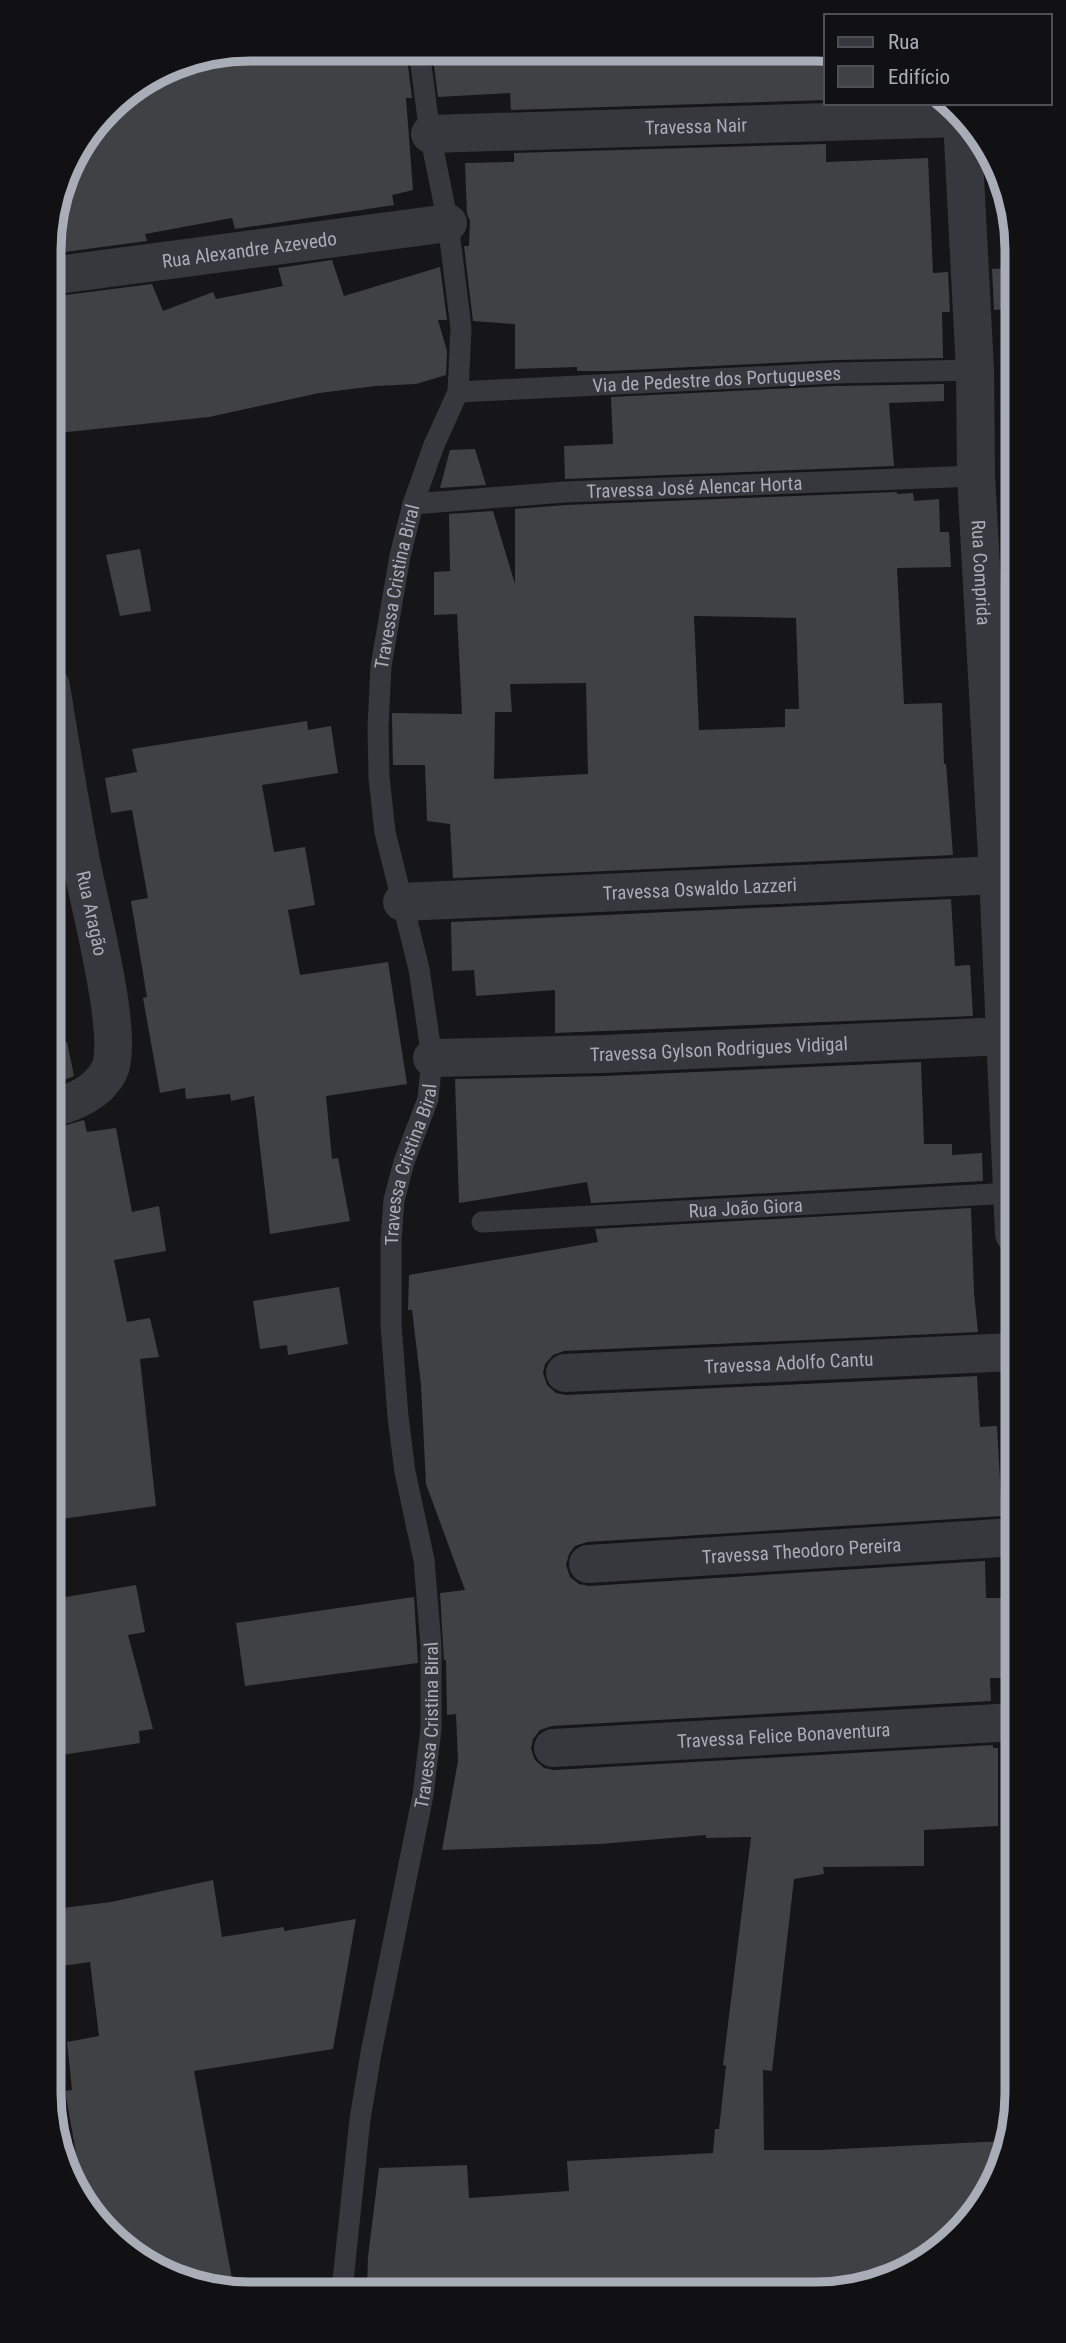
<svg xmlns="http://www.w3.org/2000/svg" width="1066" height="2343" font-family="'Roboto Condensed',sans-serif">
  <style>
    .building { fill: #404145; fill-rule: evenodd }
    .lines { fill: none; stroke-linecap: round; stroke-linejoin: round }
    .service { stroke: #37383d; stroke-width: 21 }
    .minor { stroke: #37383d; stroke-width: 38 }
    .labels { text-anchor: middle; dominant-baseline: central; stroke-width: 7; stroke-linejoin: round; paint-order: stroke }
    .street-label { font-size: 19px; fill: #a8adb8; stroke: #111113 }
    .rim { fill: none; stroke: #a8adb8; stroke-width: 9 }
  </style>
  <rect width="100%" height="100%" fill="#161618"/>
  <g class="building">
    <path d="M250,49L406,50L412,98H406L413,190L392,195L394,205L235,229L232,218L145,234L147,241L50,254L49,236L70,161L117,99L173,64L218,61L217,55Z"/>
    <path d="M432,50L826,53V100L511,110L510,93L438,97Z"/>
    <path d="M826,144V162L928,158L933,273L948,272L950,312H942L943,358L836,360L609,371H577V367L515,369V324L473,321L464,246H469L470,221L467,214L465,163L514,162V153Z"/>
    <path d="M332,260L344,296L440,267L447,320H438L447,351L446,375L416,384L376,386L319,393L209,417L58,433L50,384V297L152,284L163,311L213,292L216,299L283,286L278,268Z"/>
    <path d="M1010,268V309L994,310L992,269Z"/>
    <path d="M944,384V401L889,403L894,466L565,479L564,446L613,444L611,397L836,386Z"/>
    <path d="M475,449L486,485L440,488L450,450Z"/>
    <path d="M897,492V494L913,493L914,501L939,499L940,532H949L951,567L897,568L904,704L942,703L944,764H946L953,855L453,878L450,824L427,821L425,765H393L392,719V713L462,714L457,614L434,615V572L450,571L449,514L493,511L515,584V509L566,505ZM694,616L796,618L799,709H785V727L699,730ZM586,683L588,774L494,779L495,712H512L510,684Z"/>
    <path d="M140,549L151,611L120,616L106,555Z"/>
    <path d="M307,721L308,730L331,726L338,773L262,785L274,852L305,847L315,905L288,910L300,975L388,962L407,1084L326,1096L332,1159L338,1158L350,1221L270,1234L254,1096L231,1101L230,1094L186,1099L185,1088L160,1093L143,998L147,997L131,901L148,898L132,810L111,813L105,778L137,772L132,749Z"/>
    <path d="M951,899L955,966L970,965L973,1016L555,1033V990L476,996L474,970L452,971L451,922Z"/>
    <path d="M67,1042L74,1076L52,1085V1043Z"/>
    <path d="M921,1062L924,1144H952V1155L982,1153L983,1181L591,1203L587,1182L459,1203L455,1079L604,1076Z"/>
    <path d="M84,1120L87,1132L116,1128L132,1212L159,1206L166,1251L114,1260L127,1322L150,1318L159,1357L140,1359L156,1506L54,1520L52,1129Z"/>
    <path d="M971,1208L974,1293L978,1332L564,1351L553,1355L545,1364L543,1373L547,1385L556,1393L566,1395L977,1376L980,1427L997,1426L1002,1516L587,1542L575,1546L569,1554L566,1565L570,1577L579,1584L589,1586L985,1561L986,1598H1007L1010,1678H990L991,1701L552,1726L540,1730L533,1739L531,1749L535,1760L544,1768L554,1770L993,1745V1748H998V1826L924,1830V1866L823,1867L824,1874L794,1879L772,2071L763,2070L764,2150H820L1004,2141L975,2216L928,2260L868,2287L367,2289L368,2257L379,2168L467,2165L469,2198L569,2191L567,2161L713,2153L715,2129H719L726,2066L723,2065L751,1837L706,1838V1835L600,1844L442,1850L458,1761L456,1714L447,1715L446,1660H444L440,1593L465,1590L426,1484L421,1385L412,1310H408L409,1275L598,1242L595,1229Z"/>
    <path d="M339,1287L348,1344L288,1355L287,1345L260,1349L253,1301Z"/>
    <path d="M136,1585L145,1632L128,1635L153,1729L139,1731L140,1743L55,1756L54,1599Z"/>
    <path d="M414,1597L418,1663L245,1686L236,1623Z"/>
    <path d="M213,1880L222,1937L284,1927V1931L356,1919L333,2049L194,2071L234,2290H211L117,2244L82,2187L65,2091L72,2090L67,2042L99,2036L90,1962L55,1967V1909L111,1902Z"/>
  </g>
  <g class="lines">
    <g class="service">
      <path id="s1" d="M458,392L836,373L975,370"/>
      <path id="s2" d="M413,504L565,492L976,476"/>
      <path id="s3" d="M482,1222L1011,1193"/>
      <path id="s4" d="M342,2290L360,2119L371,2053L423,1795L431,1729V1646L424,1560L405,1472L398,1417L391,1324V1240L394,1200L404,1162L428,1099L432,1058L419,969L385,832L379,777L378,727L381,666L400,556L413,504L434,445L458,392L461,328L448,223L430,134L419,50"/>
    </g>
    <g class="minor">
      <path id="s5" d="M962,120L975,370L976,476L998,875L1014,1234"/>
      <path id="s6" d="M430,134L961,118"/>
      <path id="s7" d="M50,276L448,223"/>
      <path id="s8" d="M51,686C60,742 69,799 80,855C87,897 126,1039 109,1071C98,1092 74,1103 52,1108"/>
      <path id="s9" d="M402,902L998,875"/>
      <path id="s10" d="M432,1058L603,1054L1005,1036"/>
      <path id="s11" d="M565,1373L1014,1352"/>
      <path id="s12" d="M588,1564L1015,1537"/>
      <path id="s13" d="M553,1748L1015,1722"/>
    </g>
  </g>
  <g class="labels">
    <g class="street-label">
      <text stroke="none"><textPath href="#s6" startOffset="266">Travessa Nair</textPath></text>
      <text stroke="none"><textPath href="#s7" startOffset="201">Rua Alexandre Azevedo</textPath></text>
      <text stroke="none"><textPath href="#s1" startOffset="259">Via de Pedestre dos Portugueses</textPath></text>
      <text stroke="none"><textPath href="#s2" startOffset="282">Travessa José Alencar Horta</textPath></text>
      <text stroke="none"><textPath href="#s5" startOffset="453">Rua Comprida</textPath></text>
      <text stroke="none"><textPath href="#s4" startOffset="1727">Travessa Cristina Biral</textPath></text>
      <text stroke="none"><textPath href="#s9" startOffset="298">Travessa Oswaldo Lazzeri</textPath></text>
      <text stroke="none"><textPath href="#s8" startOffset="231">Rua Aragão</textPath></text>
      <text stroke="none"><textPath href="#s10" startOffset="287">Travessa Gylson Rodrigues Vidigal</textPath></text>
      <text stroke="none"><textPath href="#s4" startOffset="1139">Travessa Cristina Biral</textPath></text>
      <text stroke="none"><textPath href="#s3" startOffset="264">Rua João Giora</textPath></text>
      <text stroke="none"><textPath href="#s11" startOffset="224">Travessa Adolfo Cantu</textPath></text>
      <text stroke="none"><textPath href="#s12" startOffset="214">Travessa Theodoro Pereira</textPath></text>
      <text stroke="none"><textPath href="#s4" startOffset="572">Travessa Cristina Biral</textPath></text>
      <text stroke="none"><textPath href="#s13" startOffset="231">Travessa Felice Bonaventura</textPath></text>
    </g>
  </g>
  <path d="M0 0H1066V2343H0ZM250 61H816A189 189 0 0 1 1005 250V2093A189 189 0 0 1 816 2282H250A189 189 0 0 1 61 2093V250A189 189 0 0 1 250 61Z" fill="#111113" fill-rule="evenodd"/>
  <path class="rim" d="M250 61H816A189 189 0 0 1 1005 250V2093A189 189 0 0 1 816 2282H250A189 189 0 0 1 61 2093V250A189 189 0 0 1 250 61Z"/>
  <rect x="824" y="14" width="228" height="91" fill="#111113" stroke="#4d4f55" stroke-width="2"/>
  <rect x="838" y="37" width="35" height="10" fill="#37383d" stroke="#4d4f55" stroke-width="2"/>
  <text x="888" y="49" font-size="21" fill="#a8adb8">Rua</text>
  <rect x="838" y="66" width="35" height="21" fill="#404145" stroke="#4d4f55" stroke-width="2"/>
  <text x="888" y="84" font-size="21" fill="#a8adb8">Edifício</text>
</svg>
